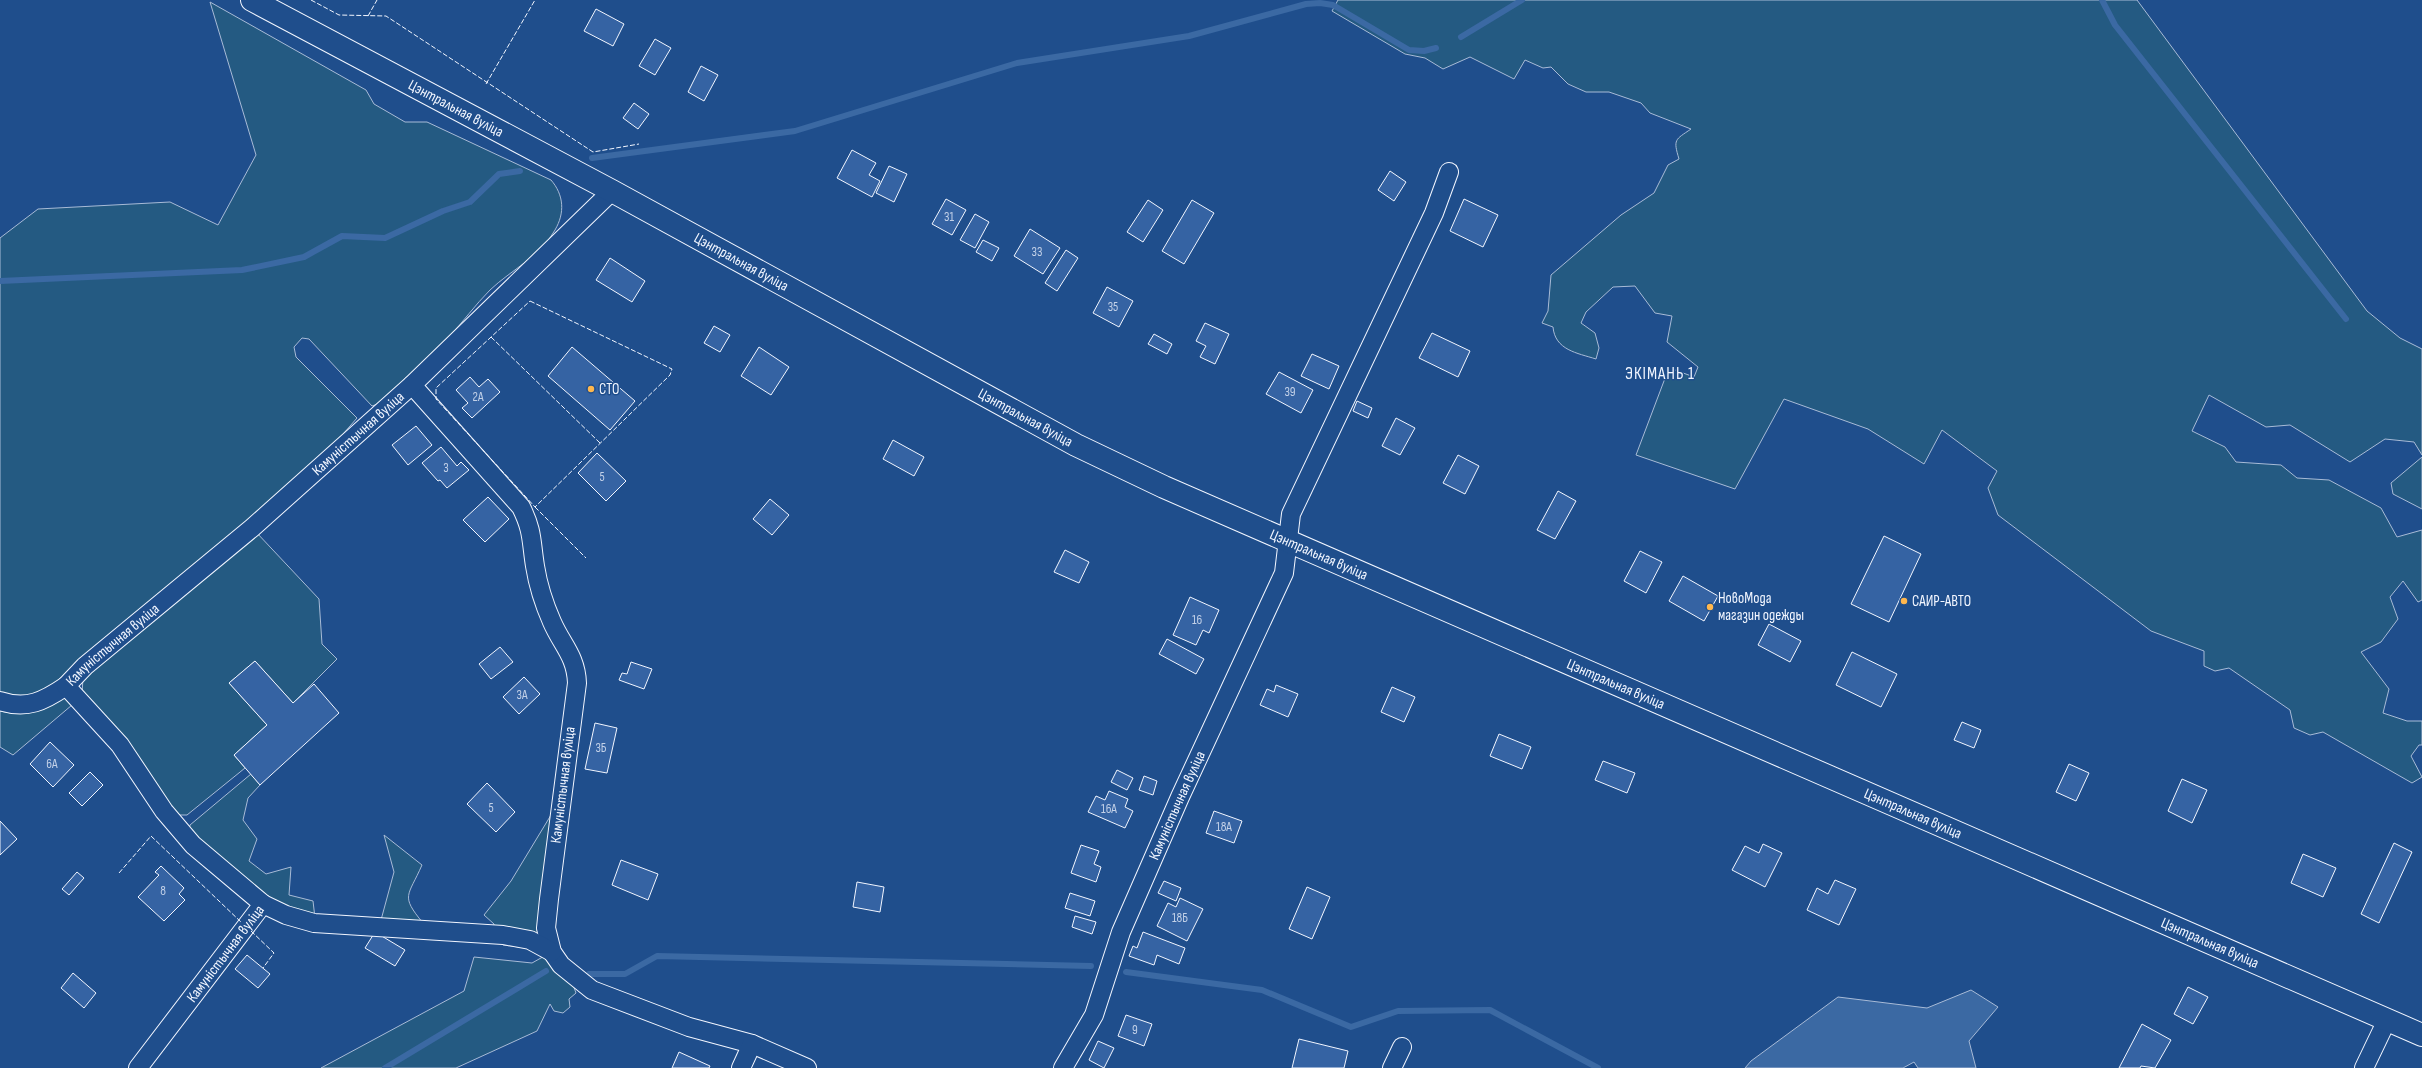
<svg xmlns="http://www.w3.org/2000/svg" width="2422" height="1068" font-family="'Sofia Sans Condensed',sans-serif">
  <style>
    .green { fill: #245a82; stroke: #a8bbd7 }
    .water { fill: #3b69a3; stroke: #a8bbd7 }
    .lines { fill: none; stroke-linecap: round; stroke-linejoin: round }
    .stream { stroke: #3b69a3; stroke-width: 6 }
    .building { fill: #3563a3; stroke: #f2f6ff }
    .minor-casing { stroke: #f2f6ff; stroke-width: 20 }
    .secondary-casing { stroke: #f2f6ff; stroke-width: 24 }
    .minor { stroke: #1f4e8c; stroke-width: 18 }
    .secondary { stroke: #1f4e8c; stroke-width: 22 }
    .fence { stroke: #f2f6ff; stroke-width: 1; stroke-dasharray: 5 2; stroke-linecap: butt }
    .poi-dot { fill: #ffb74d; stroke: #1f4e8c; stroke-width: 1.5 }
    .labels { text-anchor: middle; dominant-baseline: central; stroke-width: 3; stroke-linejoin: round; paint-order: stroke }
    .number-label { font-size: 13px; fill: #c3d1e8 }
    .street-label { font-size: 15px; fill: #f2f6ff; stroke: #1f4e8c }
    .poi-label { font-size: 15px; fill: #f2f6ff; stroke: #1f4e8c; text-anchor: start }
    .quarter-label { font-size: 17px; letter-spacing: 1px; fill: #f2f6ff; stroke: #1f4e8c }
  </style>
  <rect width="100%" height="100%" fill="#1f4e8c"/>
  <g class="green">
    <path d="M1338,0H2137L2367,311L2400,338L2422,349V455L2414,442L2385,439L2350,462L2290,425L2266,427L2209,395L2192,431L2225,447L2236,462L2281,465L2297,478L2329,480L2381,508L2397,537L2422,530V600L2418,602L2403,581L2390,597L2398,619L2381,642L2361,652L2389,689L2383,713L2407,721H2422V745H2419L2411,756L2422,777L2412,783L2323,732L2310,735L2294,728L2290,710L2229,668L2215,671L2204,666V651L2151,631L1998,515L1988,488L1997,471L1942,430L1924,464L1868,429L1784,399L1735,489L1636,455L1667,373L1675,370L1694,377L1698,367L1667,342L1672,316L1655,313L1635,286L1613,287L1586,312L1581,323L1595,333L1599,348L1596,359C1577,353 1555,350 1553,327L1542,323L1548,311L1551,275L1621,215L1654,193L1668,165L1679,159C1673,139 1675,140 1691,129L1650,113L1641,103L1609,92H1586L1568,84L1551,67L1543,68L1525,60L1514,79L1470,57L1443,69L1425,58L1405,54L1332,11Z"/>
    <path d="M210,2L366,90L374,104L405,122H427L551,180C564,195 565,213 555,230C541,256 511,270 490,290C475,305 463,322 448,338C428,361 404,381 383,402L372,406L309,339L302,338L294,347L296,357L357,418L330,449L63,681L28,699L0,695V238L38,209L170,202L218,225L256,155Z"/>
    <path d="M2422,457V509L2393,494L2391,483Z"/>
    <path d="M256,532L319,599L322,644L337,659L293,703L255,661L229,683L267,725L234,755L245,768L187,815H178L82,694L83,678Z"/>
    <path d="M64,698L72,705L13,755L0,747V711C13,714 26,715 38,710C48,705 53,699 64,698Z"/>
    <path d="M251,774L260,785L248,798L243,820L257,839L249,861L266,874L291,867L289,895L313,901L315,918L261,897L189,831L190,825Z"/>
    <path d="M551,815L543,902L576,993L569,999L570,1007L563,1013L554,1011L550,1004L537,1031L456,1068H321L464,991L474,957L532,963L548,954L532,945L519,947L503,945L500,937L494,932V924L484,915L511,881Z"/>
    <path d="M384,835L422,865C408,897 400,895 423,923L381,920L394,872Z"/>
  </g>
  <path class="water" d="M1971,990L1998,1007L1969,1041L1976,1068H1918L1914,1062L1903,1068H1745L1751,1061L1838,997L1927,1008Z"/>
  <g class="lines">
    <g class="stream">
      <path d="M2102,0L2115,25L2346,319"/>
      <path d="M1461,37L1522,0"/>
      <path d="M592,158L795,131L1017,63L1189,36L1306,4L1320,3L1333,5L1409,50L1424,51L1436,48"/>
      <path d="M0,281L242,270L304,257L342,236L385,238L443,211L470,202L499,174L520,171"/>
      <path d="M1126,972L1262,990L1351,1027L1398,1011L1490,1010L1598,1068"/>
      <path d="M589,974H625L657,956L1091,966"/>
      <path d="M385,1068L546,971"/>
    </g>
  </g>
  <g class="building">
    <path d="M596,9L624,24L613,46L584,31Z"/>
    <path d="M655,39L671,48L655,75L639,66Z"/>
    <path d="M701,66L718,75L704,101L688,92Z"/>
    <path d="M634,103L649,114L638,129L623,118Z"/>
    <path d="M852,150L876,163L869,175L880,181L872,197L837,178Z"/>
    <path d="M889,166L907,174L894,202L876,193Z"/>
    <path d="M1390,171L1406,182L1394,201L1378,190Z"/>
    <path d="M946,199L966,210L952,235L932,224Z"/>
    <path d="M1464,199L1498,215L1483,247L1450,231Z"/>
    <path d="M1148,200L1163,210L1143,242L1127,232Z"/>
    <path d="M1192,200L1214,213L1184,264L1162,251Z"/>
    <path d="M975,214L989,222L975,248L960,240Z"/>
    <path d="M1030,229L1060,248L1043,274L1014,256Z"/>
    <path d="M983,240L999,248L992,261L976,252Z"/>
    <path d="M1066,250L1078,258L1057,291L1045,283Z"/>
    <path d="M610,258L645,281L632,302L596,280Z"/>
    <path d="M1107,287L1133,301L1119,327L1093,313Z"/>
    <path d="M1205,323L1229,334L1215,364L1200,357L1206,346L1196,341Z"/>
    <path d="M714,326L730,335L720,352L704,343Z"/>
    <path d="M1432,333L1470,351L1458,377L1419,358Z"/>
    <path d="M1154,334L1172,344L1167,354L1148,344Z"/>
    <path d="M572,347L635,401L610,430L548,376Z"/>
    <path d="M759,347L789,367L771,395L741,376Z"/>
    <path d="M1312,354L1339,366L1329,389L1301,376Z"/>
    <path d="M1279,372L1313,390L1301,413L1266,394Z"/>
    <path d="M470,377L479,387L488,379L500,392L472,418L462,408L468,403L456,390Z"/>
    <path d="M1357,401L1372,408L1368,418L1353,411Z"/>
    <path d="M1396,418L1415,428L1400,455L1382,446Z"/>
    <path d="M416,426L432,445L408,465L392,445Z"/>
    <path d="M893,440L924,457L914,476L883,459Z"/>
    <path d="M441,447L457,466L461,462L469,470L447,488L440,480L438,481L422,463Z"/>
    <path d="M597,453L626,481L606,501L578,473Z"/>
    <path d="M1458,455L1479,466L1465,494L1443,483Z"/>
    <path d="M1558,491L1576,501L1555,539L1537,530Z"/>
    <path d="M488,497L509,519L485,542L463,520Z"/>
    <path d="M770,499L789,515L772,535L753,519Z"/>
    <path d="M1884,536L1921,554L1889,622L1851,604Z"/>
    <path d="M1065,550L1089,562L1079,583L1054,572Z"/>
    <path d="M1640,551L1662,562L1646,593L1624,581Z"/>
    <path d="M1683,576L1718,596L1704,621L1669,601Z"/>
    <path d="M1190,597L1219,610L1209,633L1203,630L1196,645L1173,635Z"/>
    <path d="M1769,624L1801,641L1790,662L1758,645Z"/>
    <path d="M1167,639L1204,659L1196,674L1159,654Z"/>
    <path d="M500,647L513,662L491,679L479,664Z"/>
    <path d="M1852,652L1897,674L1881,707L1836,685Z"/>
    <path d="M255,661L293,703L314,684L339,713L260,785L234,755L267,725L229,683Z"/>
    <path d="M631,662L652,669L644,689L619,680L622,673L627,674Z"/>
    <path d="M524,677L540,694L519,714L503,697Z"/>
    <path d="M1276,685L1298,694L1288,717L1260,705L1267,689L1274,692Z"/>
    <path d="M1392,687L1415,697L1404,722L1381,712Z"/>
    <path d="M1962,722L1981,730L1974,748L1954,740Z"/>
    <path d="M595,723L617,728L607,773L585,769Z"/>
    <path d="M1499,734L1531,747L1522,769L1490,756Z"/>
    <path d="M50,742L74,765L53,787L30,764Z"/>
    <path d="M1603,761L1635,773L1627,793L1595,780Z"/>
    <path d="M2069,764L2089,773L2076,801L2056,792Z"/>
    <path d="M1117,770L1133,778L1127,790L1111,782Z"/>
    <path d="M90,772L103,785L82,806L69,793Z"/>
    <path d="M1144,776L1157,781L1153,795L1139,790Z"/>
    <path d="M2182,779L2207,790L2192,823L2168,811Z"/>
    <path d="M487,783L515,812L496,832L467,804Z"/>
    <path d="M1109,791L1128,799L1125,807L1133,811L1125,828L1088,812L1096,796L1105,800Z"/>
    <path d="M1214,811L1242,821L1234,843L1206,833Z"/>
    <path d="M0,821L17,839L0,855Z"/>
    <path d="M2394,843L2412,852L2379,923L2361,914Z"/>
    <path d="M1763,844L1782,853L1765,887L1732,870L1745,846L1759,853Z"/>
    <path d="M1081,845L1099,851L1094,864L1101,867L1096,882L1071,873Z"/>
    <path d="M2303,854L2336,868L2323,897L2291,883Z"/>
    <path d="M621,860L658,874L648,900L612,885Z"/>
    <path d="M161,866L184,888L179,894L185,900L164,921L138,897L159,875L155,872Z"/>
    <path d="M77,872L84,878L69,895L62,889Z"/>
    <path d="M1835,880L1856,889L1839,925L1807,910L1817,888L1828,894Z"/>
    <path d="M1164,881L1181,888L1176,901L1158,893Z"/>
    <path d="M857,882L884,887L880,912L853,907Z"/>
    <path d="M1307,887L1330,897L1312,939L1289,929Z"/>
    <path d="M1070,893L1095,901L1090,916L1065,908Z"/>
    <path d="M1180,898L1203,909L1187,941L1157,926L1168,903L1176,907Z"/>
    <path d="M1075,916L1096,922L1092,934L1072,927Z"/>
    <path d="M375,932L405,950L395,966L365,948Z"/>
    <path d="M1143,932L1185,948L1179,964L1157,955L1154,965L1129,956L1133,946L1137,948Z"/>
    <path d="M247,955L270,974L258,988L235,969Z"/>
    <path d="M73,973L96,993L84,1008L61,988Z"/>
    <path d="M2188,987L2208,997L2193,1024L2174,1014Z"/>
    <path d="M1126,1015L1152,1024L1144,1046L1118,1036Z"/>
    <path d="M2142,1024L2171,1040L2155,1068L2141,1066L2140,1068H2119Z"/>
    <path d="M1299,1039L1348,1051L1344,1068H1292Z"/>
    <path d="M1098,1041L1114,1048L1104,1068L1089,1060Z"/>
    <path d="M679,1052L710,1066L709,1068H672Z"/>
  </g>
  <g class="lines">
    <g class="minor-casing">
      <g id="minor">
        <path d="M412,385L521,507C533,531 531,541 535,566C538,585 544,604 552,622C562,645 576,656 577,683L549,899L546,928L552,952L561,965L592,990L689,1027L752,1044L807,1068"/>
        <path d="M0,701C27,710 44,701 66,686"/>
        <path d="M263,904L286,915L314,923L503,935L530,940L552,952"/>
        <path id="s1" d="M138,1068L263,904L193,845L164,811L120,745L66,686L85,666L252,528L412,385L612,191"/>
        <path d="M741,1068L752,1044"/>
        <path id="s2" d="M1063,1068L1094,1015L1121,932L1180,797L1284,573L1291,514L1434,213L1449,172"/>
        <path d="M1392,1068L1402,1047"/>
        <path d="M2364,1068L2387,1020"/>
      </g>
    </g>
    <g class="secondary-casing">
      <g id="secondary">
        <path id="s3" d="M252,0L612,191L1076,445L1164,487L2422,1035"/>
      </g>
    </g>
    <use href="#minor" class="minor"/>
    <use href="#secondary" class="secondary"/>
    <g class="fence">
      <path d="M311,0L339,15L386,16L593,152L639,144"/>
      <path d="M368,16L377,0"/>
      <path d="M486,84L535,0"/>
      <path d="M530,301L672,369L670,375L535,507L436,399V388Z"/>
      <path d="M491,337L600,443"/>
      <path d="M535,507L586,558"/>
      <path d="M119,873L151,836L242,923"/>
      <path d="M251,931L274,953L263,968"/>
    </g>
  </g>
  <g class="poi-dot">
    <circle cx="591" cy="389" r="4"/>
    <circle cx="1904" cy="601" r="4"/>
    <circle cx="1710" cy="607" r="4"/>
  </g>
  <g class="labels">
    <g class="number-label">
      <text x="949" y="217">31</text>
      <text x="1037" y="252">33</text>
      <text x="1113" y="307">35</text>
      <text x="1290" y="392">39</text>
      <text x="478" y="397">2А</text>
      <text x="446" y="468">3</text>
      <text x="602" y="477">5</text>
      <text x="1197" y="620">16</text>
      <text x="522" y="695">3А</text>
      <text x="601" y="748">3Б</text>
      <text x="52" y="764">6А</text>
      <text x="491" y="808">5</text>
      <text x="1109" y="809">16А</text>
      <text x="1224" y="827">18А</text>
      <text x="163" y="891">8</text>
      <text x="1180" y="918">18Б</text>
      <text x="1135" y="1030">9</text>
    </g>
    <g class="street-label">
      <text stroke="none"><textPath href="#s3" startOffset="231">Цэнтральная вуліца</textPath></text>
      <text stroke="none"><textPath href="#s3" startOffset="555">Цэнтральная вуліца</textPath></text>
      <text stroke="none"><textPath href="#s3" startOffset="879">Цэнтральная вуліца</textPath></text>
      <text stroke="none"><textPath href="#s1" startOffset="888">Камуністычная вуліца</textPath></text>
      <text stroke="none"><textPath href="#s3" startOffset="1203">Цэнтральная вуліца</textPath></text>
      <text stroke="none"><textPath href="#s1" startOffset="564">Камуністычная вуліца</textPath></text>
      <text stroke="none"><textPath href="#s3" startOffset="1527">Цэнтральная вуліца</textPath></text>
      <text transform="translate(563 785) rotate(-83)">Камуністычная вуліца</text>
      <text stroke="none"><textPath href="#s2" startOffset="287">Камуністычная вуліца</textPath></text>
      <text stroke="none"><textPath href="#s3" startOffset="1851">Цэнтральная вуліца</textPath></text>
      <text stroke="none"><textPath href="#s3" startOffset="2175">Цэнтральная вуліца</textPath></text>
      <text stroke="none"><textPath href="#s1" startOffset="144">Камуністычная вуліца</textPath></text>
    </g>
    <g class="poi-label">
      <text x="599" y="389">СТО</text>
      <text x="1718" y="598">НовоМода<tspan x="1718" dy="17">магазин одежды</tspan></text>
      <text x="1912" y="601">САИР-АВТО</text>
    </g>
    <g class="quarter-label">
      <text x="1660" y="374">ЭКІМАНЬ 1</text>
    </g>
  </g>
</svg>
